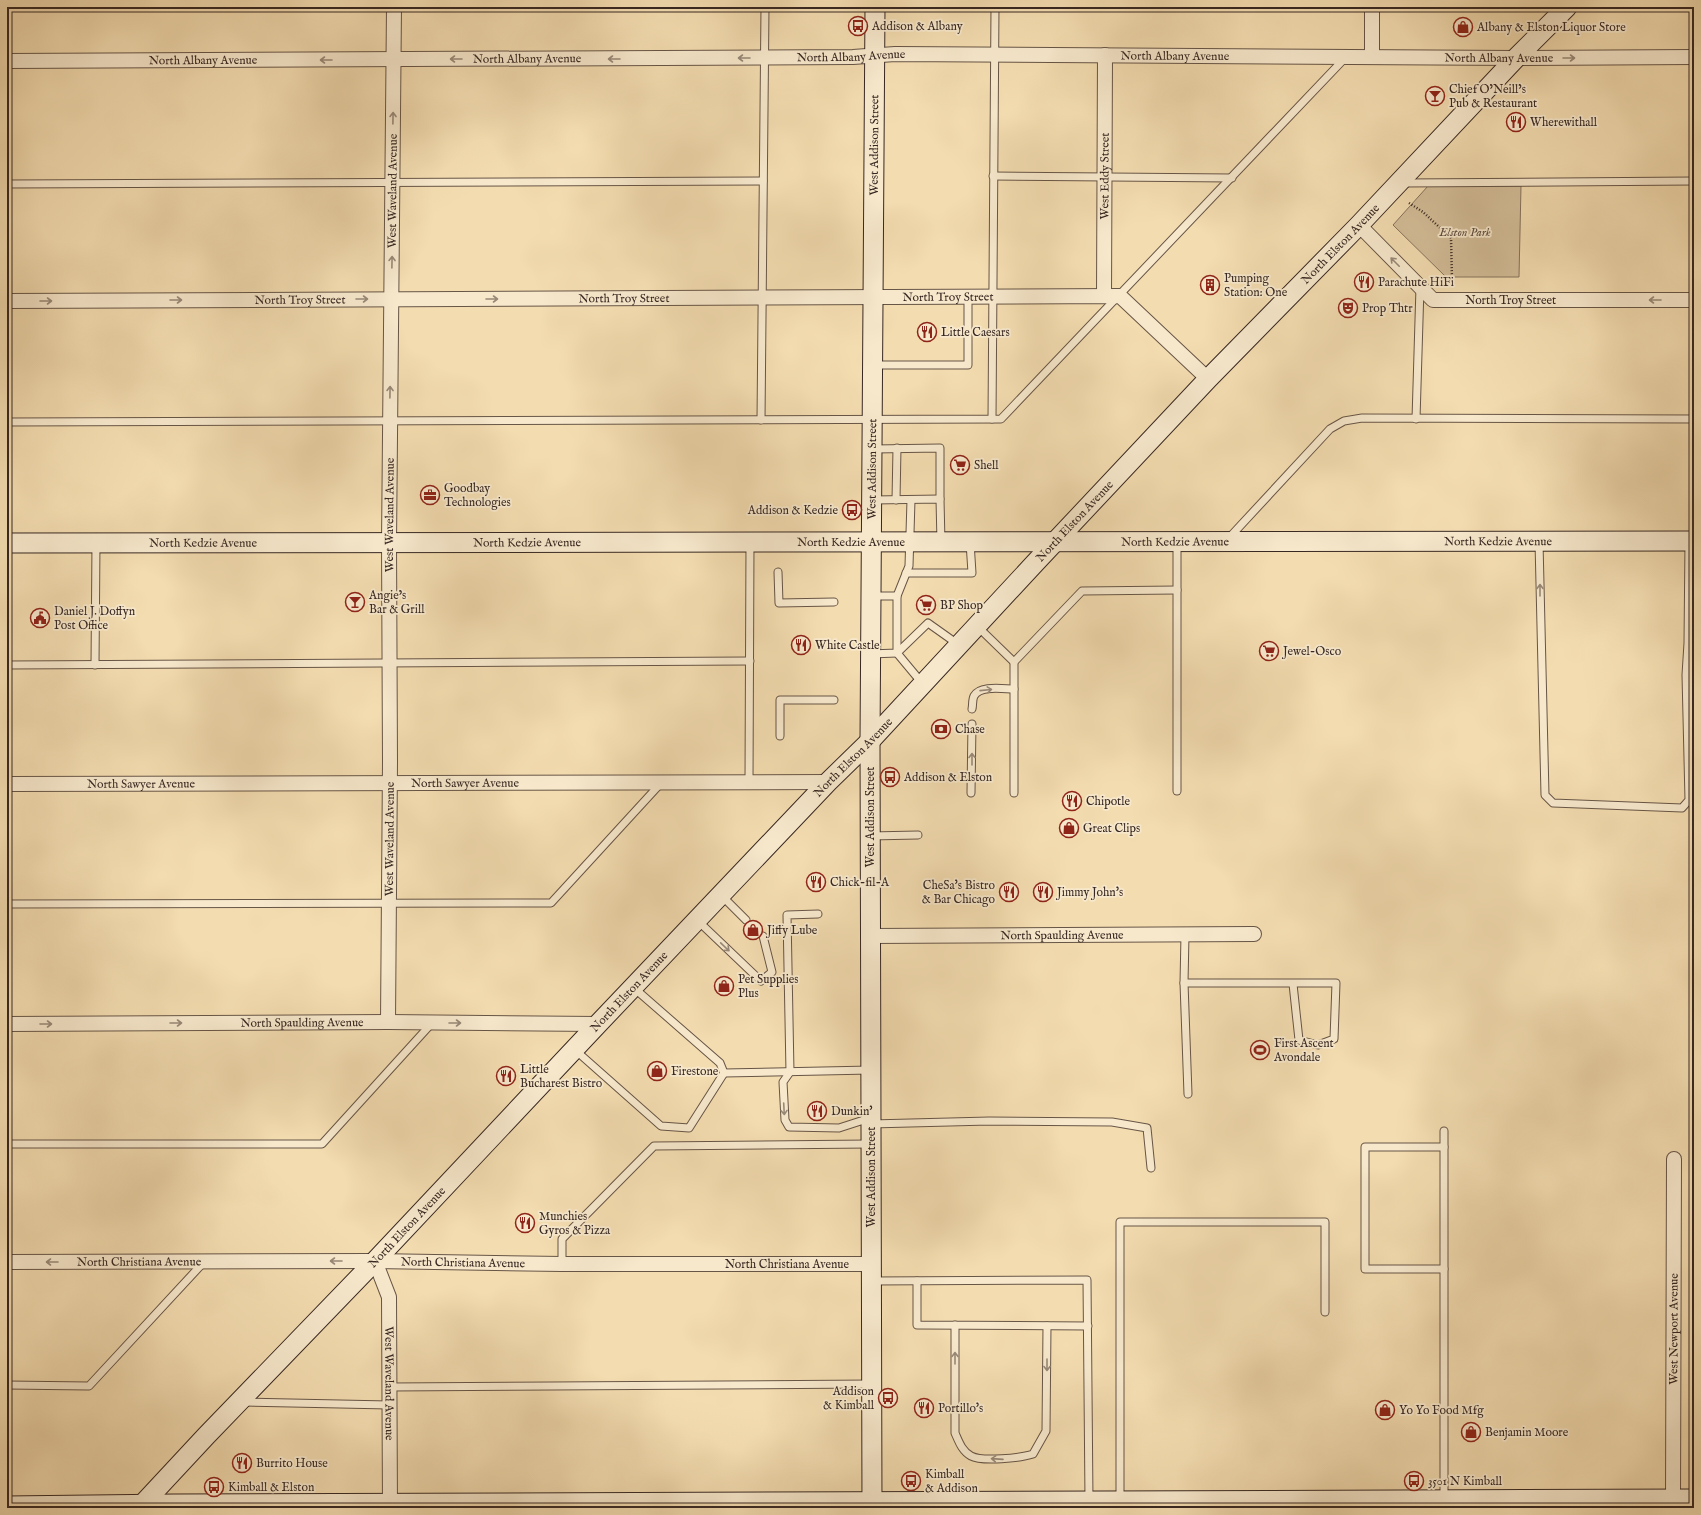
<svg xmlns="http://www.w3.org/2000/svg" width="1701" height="1515" font-family="'IM FELL English',serif">
  <style>
    .green { fill: #d3bd98; stroke: #86725d }
    .lines { fill: none; stroke-linecap: round; stroke-linejoin: round }
    .lane-casing { stroke: #675546; stroke-width: 9 }
    .street-casing { stroke: #675546; stroke-width: 16 }
    .secondary-casing { stroke: #382822; stroke-width: 21 }
    .path { stroke: #382822; stroke-width: 2.5; stroke-dasharray: 1 2; stroke-linecap: butt }
    .lane { stroke: #f7e8cc; stroke-width: 7 }
    .street { stroke: #f7e8cc; stroke-width: 14 }
    .secondary { stroke: #f7e8cc; stroke-width: 19 }
    .oneway { stroke: #988877 }
    .labels { text-anchor: middle; dominant-baseline: central; stroke-width: 3.5; stroke-linejoin: round; paint-order: stroke }
    .poi-label { font-size: 12px; fill: #382822; stroke: #f7e8cc; text-anchor: start }
    .street-label { font-size: 12px; fill: #382822; stroke: #f7e8cc }
    .park-label { font-size: 12px; font-style: italic; fill: #5f4d40; stroke: #f7e8cc }
  </style>
  <rect width="100%" height="100%" fill="#f3dcb0"/>
  <filter id="stains"><feTurbulence type="fractalNoise" baseFrequency=".005" numOctaves="4"/><feColorMatrix values="0 0 0 0 .2 0 0 0 0 .09 0 0 0 0 .02 0 0 0 .5 -.17"/></filter>
  <radialGradient id="worn" r=".72"><stop offset=".6" stop-color="#630" stop-opacity="0"/><stop offset="1" stop-color="#630" stop-opacity=".3"/></radialGradient>
  <path class="green" d="M1428,186H1521L1519,277H1446L1393,225Z"/>
  <g class="lines">
    <g class="lane-casing">
      <g id="lane">
        <path d="M993,176L1232,178"/>
        <path d="M1403,183L1694,181"/>
        <path d="M7,184L763,181"/>
        <path d="M874,365H968V297"/>
        <path d="M992,419L995,7"/>
        <path d="M1416,419L1420,287"/>
        <path d="M761,420L765,7"/>
        <path d="M7,422L1001,419L1346,57"/>
        <path d="M874,449L940,448V499"/>
        <path d="M873,500L940,499L941,542"/>
        <path d="M896,500L897,448"/>
        <path d="M1228,539L1330,429L1344,421L1362,418L1694,419"/>
        <path d="M1177,542V791"/>
        <path d="M1539,542L1545,795L1553,803L1682,808L1689,800L1686,675L1688,643L1689,541"/>
        <path d="M778,572L779,603L834,602"/>
        <path d="M906,573H972L970,542"/>
        <path d="M871,596H897"/>
        <path d="M978,627L1014,662"/>
        <path d="M870,654L897,653V596L909,566L911,500"/>
        <path d="M7,665L750,661"/>
        <path d="M95,665L96,543"/>
        <path d="M922,683L897,653L928,623L959,645"/>
        <path d="M972,709C973,705 972,700 974,696C980,685 1003,689 1014,689"/>
        <path d="M780,736V700H834"/>
        <path d="M749,782L750,543"/>
        <path d="M971,793L972,724"/>
        <path d="M1014,793V662L1082,591L1177,590"/>
        <path d="M870,836L918,835"/>
        <path d="M721,895L746,920"/>
        <path d="M7,904L551,903L662,782"/>
        <path d="M818,914L787,915L790,1072L783,1082L785,1120L789,1127L839,1128L870,1118"/>
        <path d="M697,920L761,981L772,972L763,936"/>
        <path d="M1185,935L1184,983H1336L1334,1039L1318,1045L1299,1040L1293,984"/>
        <path d="M1184,983L1188,1094"/>
        <path d="M574,1049L661,1126L689,1128L724,1073L720,1063L634,988"/>
        <path d="M724,1073L871,1070"/>
        <path d="M871,1124L989,1121L1112,1122L1147,1128L1151,1168"/>
        <path d="M7,1144H322L432,1023"/>
        <path d="M562,1264V1239L654,1146L870,1144"/>
        <path d="M1444,1269H1365V1147H1444"/>
        <path d="M872,1281L1087,1280L1089,1500"/>
        <path d="M917,1281V1325L1088,1326"/>
        <path d="M955,1325V1433C959,1442 962,1451 971,1456C982,1462 1021,1458 1033,1454L1046,1431L1047,1326"/>
        <path d="M7,1385L89,1386L203,1263"/>
        <path d="M390,1387L871,1384"/>
        <path d="M242,1402L389,1405"/>
        <path d="M1444,1499V1131"/>
        <path d="M1120,1500V1222H1325V1312"/>
      </g>
    </g>
    <g class="street-casing">
      <g id="street">
        <path d="M1372,57V7"/>
        <path id="s1" d="M7,61L853,57L895,54L1516,58L1694,57"/>
        <path id="s2" d="M1359,225L1433,300H1694"/>
        <path id="s3" d="M1104,296L1105,55"/>
        <path id="s4" d="M7,301L1120,296L1208,379"/>
        <path id="s5" d="M7,784L828,782"/>
        <path id="s6" d="M871,936L1254,934"/>
        <path id="s7" d="M388,1022L390,762L389,543L394,7"/>
        <path id="s8" d="M7,1024L388,1022L598,1024"/>
        <path id="s9" d="M375,1261L389,1297L390,1508"/>
        <path id="s10" d="M7,1262L375,1261L562,1264H871"/>
        <path id="s11" d="M1673,1499L1674,1159"/>
      </g>
    </g>
    <g class="secondary-casing">
      <g id="secondary">
        <path id="s12" d="M7,543L1694,541"/>
        <path d="M7,1506L174,1504L1694,1499"/>
        <path id="s13" d="M139,1508L206,1436L375,1261L598,1024L828,782L870,741L1035,563L1208,379L1359,225L1516,58L1567,7"/>
        <path id="s14" d="M872,1508L870,741L875,7"/>
      </g>
    </g>
    <path class="path" d="M1409,203L1423,212L1451,238L1452,280"/>
    <use href="#lane" class="lane"/>
    <use href="#street" class="street"/>
    <use href="#secondary" class="secondary"/>
  </g>
  <defs><path id="oneway-shaft" d="M-6 0H5M1.5-3L5.5 0L1.5 3" fill="none" stroke-width="1.6" stroke-linecap="round" stroke-linejoin="round"/></defs>
  <g class="oneway">
    <use href="#oneway-shaft" transform="translate(744 58) rotate(180)"/>
    <use href="#oneway-shaft" transform="translate(1569 58)"/>
    <use href="#oneway-shaft" transform="translate(456 59) rotate(180)"/>
    <use href="#oneway-shaft" transform="translate(614 59) rotate(180)"/>
    <use href="#oneway-shaft" transform="translate(326 60) rotate(180)"/>
    <use href="#oneway-shaft" transform="translate(393 118) rotate(-89)"/>
    <use href="#oneway-shaft" transform="translate(392 262) rotate(-89)"/>
    <use href="#oneway-shaft" transform="translate(1395 262) rotate(-135)"/>
    <use href="#oneway-shaft" transform="translate(362 299)"/>
    <use href="#oneway-shaft" transform="translate(492 299)"/>
    <use href="#oneway-shaft" transform="translate(176 300)"/>
    <use href="#oneway-shaft" transform="translate(1655 300) rotate(-180)"/>
    <use href="#oneway-shaft" transform="translate(46 301)"/>
    <use href="#oneway-shaft" transform="translate(390 392) rotate(-89)"/>
    <use href="#oneway-shaft" transform="translate(1540 590) rotate(-90)"/>
    <use href="#oneway-shaft" transform="translate(986 690) rotate(-6)"/>
    <use href="#oneway-shaft" transform="translate(972 759) rotate(-90)"/>
    <use href="#oneway-shaft" transform="translate(725 947) rotate(44)"/>
    <use href="#oneway-shaft" transform="translate(176 1023)"/>
    <use href="#oneway-shaft" transform="translate(455 1023)"/>
    <use href="#oneway-shaft" transform="translate(46 1024)"/>
    <use href="#oneway-shaft" transform="translate(784 1109) rotate(87)"/>
    <use href="#oneway-shaft" transform="translate(336 1261) rotate(180)"/>
    <use href="#oneway-shaft" transform="translate(52 1262) rotate(180)"/>
    <use href="#oneway-shaft" transform="translate(955 1358) rotate(-90)"/>
    <use href="#oneway-shaft" transform="translate(1047 1365) rotate(90)"/>
    <use href="#oneway-shaft" transform="translate(997 1459) rotate(-176)"/>
  </g>
  <defs>
    <g id="bus-ring" transform="scale(1)"><circle r="9.5" fill="#f7e8cc" stroke="#8f2418" stroke-width="1.5"/><path d="M-5-6H5V4H4V6H2V4H-2V6H-4V4H-5ZM-3.5-4V0h7V-4ZM-3.5 1.2v1.5H-2V1.2ZM2 1.2v1.5H3.5V1.2Z" fill="#8f2418"/></g>
    <g id="shop-ring" transform="scale(1)"><circle r="9.5" fill="#f7e8cc" stroke="#8f2418" stroke-width="1.5"/><path d="M-5-2.5h2.3a2.7 3.5 0 0 1 5.4 0H5L5.5 6h-11ZM-1.5-2.5h3a1.5 2.3 0 0 0-3 0Z" fill="#8f2418"/></g>
    <g id="bar-ring" transform="scale(1)"><circle r="9.5" fill="#f7e8cc" stroke="#8f2418" stroke-width="1.5"/><path d="M-6-5H6L.8 .8V4.5H3.5V6h-7V4.5H-.8V.8Z" fill="#8f2418"/></g>
    <g id="restaurant-ring" transform="scale(1)"><circle r="9.5" fill="#f7e8cc" stroke="#8f2418" stroke-width="1.5"/><path d="M-5-6h1v4h1v-4h1v4h1v-4h1v5L-1.5 .5V6h-2V.5L-5-1ZM5-6V6H3V1.5H1.5Q1.5-4 5-6Z" fill="#8f2418"/></g>
    <g id="building-ring" transform="scale(1)"><circle r="9.5" fill="#f7e8cc" stroke="#8f2418" stroke-width="1.5"/><path d="M-4-6H4V6H1V3H-1V6H-4ZM-2.5-4.3h1.7v1.8h-1.7ZM.8-4.3h1.7v1.8H.8ZM-2.5-1h1.7V.8h-1.7ZM.8-1h1.7V.8H.8Z" fill="#8f2418"/></g>
    <g id="theatre-ring" transform="scale(1)"><circle r="9.5" fill="#f7e8cc" stroke="#8f2418" stroke-width="1.5"/><path d="M-5-5.5Q0-4 5-5.5V0Q5 5 0 6Q-5 5-5 0ZM-3.3-2.5H-1v1.5H-3.3ZM1-2.5H3.3v1.5H1ZM-2.8 1Q0 5.5 2.8 1Z" fill="#8f2418"/></g>
    <g id="supermarket-ring" transform="scale(1)"><circle r="9.5" fill="#f7e8cc" stroke="#8f2418" stroke-width="1.5"/><path d="M-6-5.5h2.5l.6 2H6L4.5 2H-2.5L-4.4-4H-6ZM-1.5 3.2a1.3 1.3 0 1 0 .1 0ZM3 3.2a1.3 1.3 0 1 0 .1 0Z" fill="#8f2418"/></g>
    <g id="office-ring" transform="scale(1)"><circle r="9.5" fill="#f7e8cc" stroke="#8f2418" stroke-width="1.5"/><path d="M-6-3h4V-5.5h4V-3h4V5H-6ZM-1-4.5V-3h2v-1.5ZM-6 0V1H6V0Z" fill="#8f2418"/></g>
    <g id="civic-ring" transform="scale(1)"><circle r="9.5" fill="#f7e8cc" stroke="#8f2418" stroke-width="1.5"/><path d="M-.6-6.5H3V-4.5H.6V-3L4-1V1h2V6H-6V1h2V-1L-.6-3ZM-1.2 2.5V6h2.4V2.5Z" fill="#8f2418"/></g>
    <g id="bank-ring" transform="scale(1)"><circle r="9.5" fill="#f7e8cc" stroke="#8f2418" stroke-width="1.5"/><path d="M-6-4H6V4H-6ZM0-2.3a2.3 2.3 0 1 0 0 4.6a2.3 2.3 0 1 0 0-4.6Z" fill="#8f2418"/></g>
    <g id="stadium-ring" transform="scale(1)"><circle r="9.5" fill="#f7e8cc" stroke="#8f2418" stroke-width="1.5"/><path d="M0-5a6.5 5 0 1 0 0 10a6.5 5 0 1 0 0-10ZM-3.5-1.8h7v3.6h-7Z" fill="#8f2418"/></g>
  </defs>
  <g fill-rule="evenodd">
    <use href="#bus-ring" x="858" y="26"/>
    <use href="#shop-ring" x="1463" y="27"/>
    <use href="#bar-ring" x="1435" y="96"/>
    <use href="#restaurant-ring" x="1516" y="122"/>
    <use href="#restaurant-ring" x="1364" y="282"/>
    <use href="#building-ring" x="1210" y="285"/>
    <use href="#theatre-ring" x="1348" y="308"/>
    <use href="#restaurant-ring" x="927" y="332"/>
    <use href="#supermarket-ring" x="960" y="465"/>
    <use href="#office-ring" x="430" y="495"/>
    <use href="#bus-ring" x="852" y="510"/>
    <use href="#bar-ring" x="355" y="602"/>
    <use href="#supermarket-ring" x="926" y="605"/>
    <use href="#civic-ring" x="40" y="618"/>
    <use href="#restaurant-ring" x="801" y="645"/>
    <use href="#supermarket-ring" x="1269" y="651"/>
    <use href="#bank-ring" x="941" y="729"/>
    <use href="#bus-ring" x="890" y="777"/>
    <use href="#restaurant-ring" x="1072" y="801"/>
    <use href="#shop-ring" x="1069" y="828"/>
    <use href="#restaurant-ring" x="816" y="882"/>
    <use href="#restaurant-ring" x="1009" y="892"/>
    <use href="#restaurant-ring" x="1043" y="892"/>
    <use href="#shop-ring" x="753" y="930"/>
    <use href="#shop-ring" x="724" y="986"/>
    <use href="#stadium-ring" x="1260" y="1050"/>
    <use href="#shop-ring" x="657" y="1071"/>
    <use href="#restaurant-ring" x="506" y="1076"/>
    <use href="#restaurant-ring" x="817" y="1111"/>
    <use href="#restaurant-ring" x="525" y="1223"/>
    <use href="#bus-ring" x="888" y="1398"/>
    <use href="#restaurant-ring" x="924" y="1408"/>
    <use href="#shop-ring" x="1385" y="1410"/>
    <use href="#shop-ring" x="1471" y="1432"/>
    <use href="#restaurant-ring" x="242" y="1463"/>
    <use href="#bus-ring" x="911" y="1481"/>
    <use href="#bus-ring" x="1414" y="1481"/>
    <use href="#bus-ring" x="214" y="1487"/>
  </g>
  <g class="labels">
    <g class="poi-label">
      <text x="872" y="26">Addison &amp; Albany</text>
      <text x="1477" y="27">Albany &amp; Elston Liquor Store</text>
      <text x="1449" y="89">Chief O’Neill’s<tspan x="1449" dy="14">Pub &amp; Restaurant</tspan></text>
      <text x="1530" y="122">Wherewithall</text>
      <text x="1224" y="278">Pumping<tspan x="1224" dy="14">Station: One</tspan></text>
      <text x="1378" y="282">Parachute HiFi</text>
      <text x="1362" y="308">Prop Thtr</text>
      <text x="941" y="332">Little Caesars</text>
      <text x="974" y="465">Shell</text>
      <text x="444" y="488">Goodbay<tspan x="444" dy="14">Technologies</tspan></text>
      <text x="838" y="510" text-anchor="end">Addison &amp; Kedzie</text>
      <text x="369" y="595">Angie’s<tspan x="369" dy="14">Bar &amp; Grill</tspan></text>
      <text x="940" y="605">BP Shop</text>
      <text x="54" y="611">Daniel J. Doffyn<tspan x="54" dy="14">Post Office</tspan></text>
      <text x="815" y="645">White Castle</text>
      <text x="1283" y="651">Jewel-Osco</text>
      <text x="955" y="729">Chase</text>
      <text x="904" y="777">Addison &amp; Elston</text>
      <text x="1086" y="801">Chipotle</text>
      <text x="1083" y="828">Great Clips</text>
      <text x="830" y="882">Chick-fil-A</text>
      <text x="995" y="885" text-anchor="end">CheSa's Bistro<tspan x="995" dy="14">&amp; Bar Chicago</tspan></text>
      <text x="1057" y="892">Jimmy John's</text>
      <text x="767" y="930">Jiffy Lube</text>
      <text x="738" y="979">Pet Supplies<tspan x="738" dy="14">Plus</tspan></text>
      <text x="1274" y="1043">First Ascent<tspan x="1274" dy="14">Avondale</tspan></text>
      <text x="520" y="1069">Little<tspan x="520" dy="14">Bucharest Bistro</tspan></text>
      <text x="671" y="1071">Firestone</text>
      <text x="831" y="1111">Dunkin'</text>
      <text x="539" y="1216">Munchies<tspan x="539" dy="14">Gyros &amp; Pizza</tspan></text>
      <text x="874" y="1391" text-anchor="end">Addison<tspan x="874" dy="14">&amp; Kimball</tspan></text>
      <text x="938" y="1408">Portillo's</text>
      <text x="1399" y="1410">Yo Yo Food Mfg</text>
      <text x="1485" y="1432">Benjamin Moore</text>
      <text x="256" y="1463">Burrito House</text>
      <text x="925" y="1474">Kimball<tspan x="925" dy="14">&amp; Addison</tspan></text>
      <text x="1428" y="1481">3501 N Kimball</text>
      <text x="228" y="1487">Kimball &amp; Elston</text>
    </g>
    <g class="street-label">
      <text stroke="none"><textPath href="#s1" startOffset="844">North Albany Avenue</textPath></text>
      <text stroke="none"><textPath href="#s1" startOffset="1168">North Albany Avenue</textPath></text>
      <text stroke="none"><textPath href="#s1" startOffset="1492">North Albany Avenue</textPath></text>
      <text stroke="none"><textPath href="#s1" startOffset="520">North Albany Avenue</textPath></text>
      <text stroke="none"><textPath href="#s1" startOffset="196">North Albany Avenue</textPath></text>
      <text stroke="none"><textPath href="#s14" startOffset="1363">West Addison Street</textPath></text>
      <text stroke="none"><textPath href="#s3" startOffset="120">West Eddy Street</textPath></text>
      <text stroke="none"><textPath href="#s7" startOffset="831">West Waveland Avenue</textPath></text>
      <text stroke="none"><textPath href="#s13" startOffset="1744">North Elston Avenue</textPath></text>
      <text stroke="none"><textPath href="#s4" startOffset="941">North Troy Street</textPath></text>
      <text stroke="none"><textPath href="#s4" startOffset="617">North Troy Street</textPath></text>
      <text stroke="none"><textPath href="#s4" startOffset="293">North Troy Street</textPath></text>
      <text stroke="none"><textPath href="#s2" startOffset="183">North Troy Street</textPath></text>
      <text stroke="none"><textPath href="#s14" startOffset="1039">West Addison Street</textPath></text>
      <text stroke="none"><textPath href="#s7" startOffset="507">West Waveland Avenue</textPath></text>
      <text stroke="none"><textPath href="#s13" startOffset="1360">North Elston Avenue</textPath></text>
      <text stroke="none"><textPath href="#s12" startOffset="1491">North Kedzie Avenue</textPath></text>
      <text stroke="none"><textPath href="#s12" startOffset="844">North Kedzie Avenue</textPath></text>
      <text stroke="none"><textPath href="#s12" startOffset="1168">North Kedzie Avenue</textPath></text>
      <text stroke="none"><textPath href="#s12" startOffset="196">North Kedzie Avenue</textPath></text>
      <text stroke="none"><textPath href="#s12" startOffset="520">North Kedzie Avenue</textPath></text>
      <text stroke="none"><textPath href="#s13" startOffset="1036">North Elston Avenue</textPath></text>
      <text stroke="none"><textPath href="#s5" startOffset="458">North Sawyer Avenue</textPath></text>
      <text stroke="none"><textPath href="#s5" startOffset="134">North Sawyer Avenue</textPath></text>
      <text transform="translate(870 817) rotate(-90)">West Addison Street</text>
      <text stroke="none"><textPath href="#s7" startOffset="183">West Waveland Avenue</textPath></text>
      <text stroke="none"><textPath href="#s6" startOffset="191">North Spaulding Avenue</textPath></text>
      <text stroke="none"><textPath href="#s13" startOffset="712">North Elston Avenue</textPath></text>
      <text stroke="none"><textPath href="#s8" startOffset="295">North Spaulding Avenue</textPath></text>
      <text transform="translate(871 1177) rotate(-90)">West Addison Street</text>
      <text stroke="none"><textPath href="#s13" startOffset="388">North Elston Avenue</textPath></text>
      <text stroke="none"><textPath href="#s10" startOffset="132">North Christiana Avenue</textPath></text>
      <text stroke="none"><textPath href="#s10" startOffset="456">North Christiana Avenue</textPath></text>
      <text stroke="none"><textPath href="#s10" startOffset="780">North Christiana Avenue</textPath></text>
      <text stroke="none"><textPath href="#s11" startOffset="170">West Newport Avenue</textPath></text>
      <text stroke="none"><textPath href="#s9" startOffset="125">West Waveland Avenue</textPath></text>
    </g>
    <g class="park-label">
      <text x="1465" y="232">Elston Park</text>
    </g>
  </g>
  <rect width="1701" height="1515" fill="none" stroke="#f3dcb0" stroke-width="24"/>
  <rect x="8" y="8" width="1685" height="1499" fill="none" stroke="#382822" stroke-width="2"/>
  <rect x="12" y="12" width="1677" height="1491" fill="none" stroke="#382822"/>
  <rect width="100%" height="100%" filter="url(#stains)"/>
  <rect width="100%" height="100%" fill="url(#worn)"/>
</svg>
